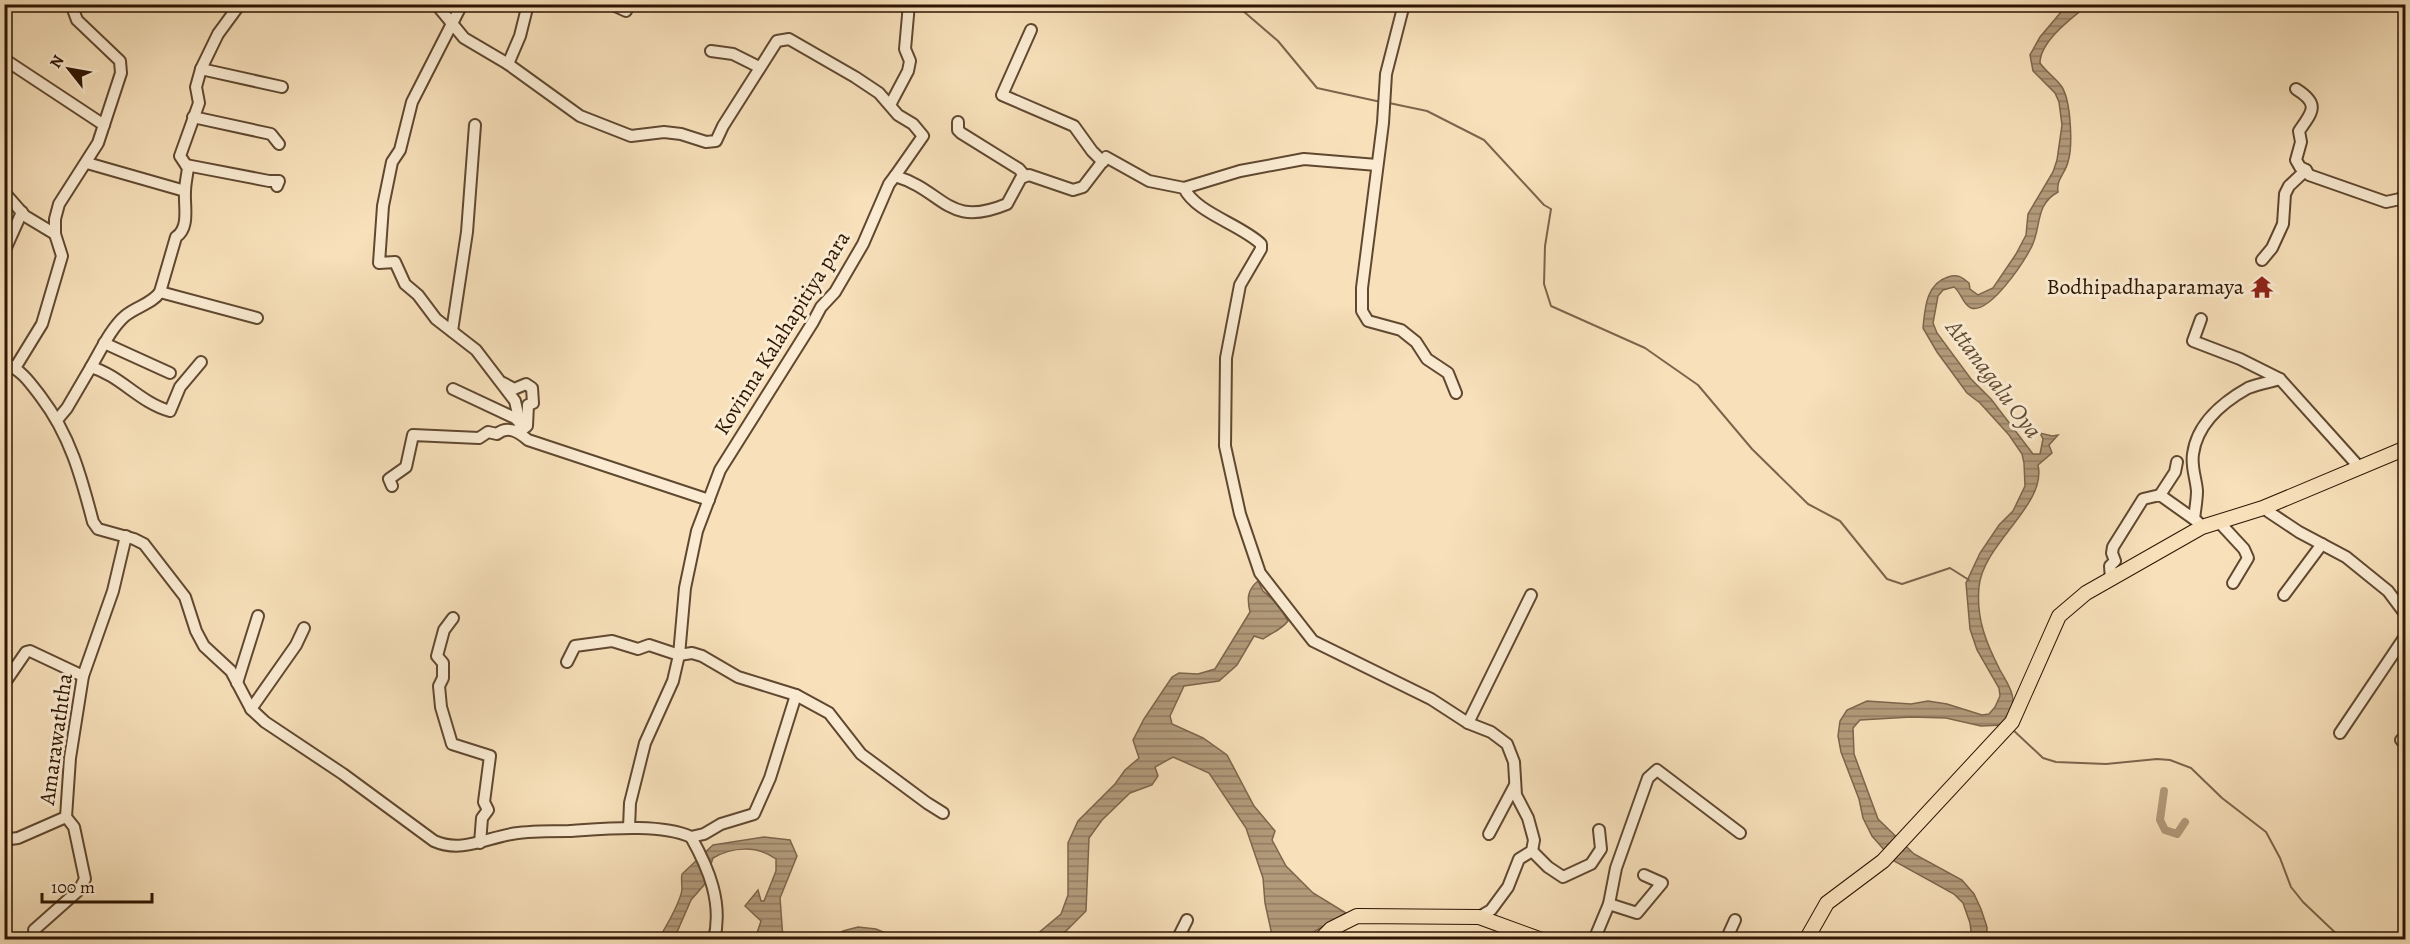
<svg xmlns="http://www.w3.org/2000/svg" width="2410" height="944" font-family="Alegreya,serif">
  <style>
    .water { fill: url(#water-rules); stroke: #7d654b; stroke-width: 1.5 }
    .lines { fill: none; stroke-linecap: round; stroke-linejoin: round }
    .stream { stroke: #7d654b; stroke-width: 2 }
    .canal { stroke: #b29b7b; stroke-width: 8 }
    .minor-casing { stroke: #604830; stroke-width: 14 }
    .major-casing { stroke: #2d1502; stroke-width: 16 }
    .minor { stroke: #faebd2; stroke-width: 10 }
    .major { stroke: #f7e0ba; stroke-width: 14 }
    .labels { text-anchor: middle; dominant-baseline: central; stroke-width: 6; stroke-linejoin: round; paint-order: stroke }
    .poi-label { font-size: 22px; fill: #2d1502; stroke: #faebd2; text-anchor: end }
    .street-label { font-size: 22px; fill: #2d1502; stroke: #faebd2 }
    .water-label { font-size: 24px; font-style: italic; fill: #624b32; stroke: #faebd2 }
  </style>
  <defs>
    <pattern id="water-rules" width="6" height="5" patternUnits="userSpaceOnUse" patternTransform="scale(1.5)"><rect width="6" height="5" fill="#b29b7b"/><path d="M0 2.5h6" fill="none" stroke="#917d63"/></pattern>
  </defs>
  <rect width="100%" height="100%" fill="#f7e0ba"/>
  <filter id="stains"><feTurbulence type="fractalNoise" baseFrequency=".00333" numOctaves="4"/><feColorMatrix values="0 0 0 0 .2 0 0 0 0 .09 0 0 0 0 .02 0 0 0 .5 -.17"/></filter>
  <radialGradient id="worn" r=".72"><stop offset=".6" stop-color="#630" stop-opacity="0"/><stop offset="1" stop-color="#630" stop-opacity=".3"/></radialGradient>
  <g class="water">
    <path d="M2067,5H2088C2072,18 2040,41 2040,63C2046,72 2056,78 2062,87C2071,102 2073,146 2068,162C2065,174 2056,179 2058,192C2034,205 2042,228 2031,248C2023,263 1990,314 1971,308C1963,305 1961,292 1954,287L1943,290L1938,296L1933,323L1937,333L1971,379L1991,399L2033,454H2040L2043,439L2040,433L2052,436L2058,435L2049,445L2052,453L2038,465C2047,505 1983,543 1979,587C1976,618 1986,643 2000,670C2005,679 2013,690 2013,700C2013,709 2008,718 2003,725L1981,726L1946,718L1911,717L1860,720L1853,728L1854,754L1878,819L1914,854L1962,880L1974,894L1981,909L1987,927V939H1972L1970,923L1963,903L1954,894L1894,861L1872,836L1863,818L1859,799L1841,752L1838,736L1840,721L1847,710L1867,701L1911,704L1928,701L1947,704L1982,715L1989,714L1995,707L2000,696L1999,688L1977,650L1970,629L1966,583L1980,553L1999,525L2013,511L2025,486L2024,463L2022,454L2009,435L1980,403L1967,393L1937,352L1923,328C1925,308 1926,284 1948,277C1958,274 1962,277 1969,283L1970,289L1978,295L1993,288L2016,254L2026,235L2028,214L2053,172L2057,160L2062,125L2059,102L2055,93L2033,71L2030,55L2040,37Z"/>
    <path d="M1258,581L1263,591L1278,604L1288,621C1281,630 1273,632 1263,639L1254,636L1237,665L1219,681L1184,686L1170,716L1172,724L1203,738L1227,755L1254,806L1275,831L1272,840L1286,866L1313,893L1346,913L1310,934L1306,939H1269L1272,935L1265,903L1263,878L1246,828L1209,773L1173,757L1155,767L1158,776L1152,785L1130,793L1102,820L1089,838L1086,911L1058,939L1030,940L1061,914L1068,895V843L1078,821L1115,784L1125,770L1139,758L1133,740L1144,719L1172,677L1179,673L1198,674L1215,669L1250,612C1247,599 1247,590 1258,581Z"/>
    <path d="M764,837L790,840L797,856L780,898L783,939H755L761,921L745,906L758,890L761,901H764L776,871V859C757,845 732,847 713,858L704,885L691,900L674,939L658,940C664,930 681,901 682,889C682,884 681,880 682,874L713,845Z"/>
    <path d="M858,927L876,929L900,939H831L843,931Z"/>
  </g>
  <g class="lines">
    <g class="stream">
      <path d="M1235,4L1278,41L1317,88L1381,102"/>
      <path d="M1389,103L1427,111L1484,140L1544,205L1551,209L1545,246L1544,284L1551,306L1645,348L1698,385L1752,449L1808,504L1840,521L1887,579L1902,584L1950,568L1969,580"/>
      <path d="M2012,729L2043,758L2056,762L2106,764L2157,759L2170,760L2191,768L2222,798L2266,832L2280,858L2291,887L2303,902L2343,940"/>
    </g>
    <path class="canal" d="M2164,791L2160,820L2165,830L2177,834L2185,822"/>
    <g class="minor-casing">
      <g id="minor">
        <path d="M436,4L464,38L508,64L580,116L631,136L664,132L681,134L706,142L716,141L723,126L777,41L789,39L855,77L879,93L898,115L913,124L923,136L895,176"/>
        <path d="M462,4L412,102L400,150L392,162L383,206L379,263L395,262L405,284L418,295L436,319L476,350L515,401L520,423"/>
        <path d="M611,4L626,11L629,4"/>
        <path d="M1404,4L1386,74L1383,123L1362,288V311L1368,321L1401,330L1416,342L1427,359L1448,373L1456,393"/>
        <path d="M1031,30L1002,95L1074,126L1092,151L1103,162"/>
        <path d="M711,51L733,54L759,67"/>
        <path d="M4,59L104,125"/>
        <path d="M508,64L520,36L528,4"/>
        <path d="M201,69L282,87"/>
        <path d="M2296,89C2320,104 2313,111 2299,131L2301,142L2296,160L2300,167L2306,170L2309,175L2386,202L2400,199L2406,193"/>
        <path d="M890,105L908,71L910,61L905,49L909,4"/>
        <path d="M193,117L271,134L279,144"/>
        <path d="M958,122V130L961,133L1019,169L1025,176"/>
        <path d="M87,163L185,191"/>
        <path d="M186,165L269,181H279L277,186"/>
        <path d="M1184,188C1196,213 1240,224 1261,244V249L1240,285L1226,358L1225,446L1240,514L1260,573L1313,641L1431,699L1468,723L1491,732L1507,744L1514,762L1516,795L1528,818L1534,840L1532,851L1519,859L1508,887L1491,910L1479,917"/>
        <path d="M4,192L25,216L55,234"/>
        <path d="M4,252L22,212"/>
        <path d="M2262,260L2272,248L2283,224L2285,194L2289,186L2306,170"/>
        <path d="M160,292L257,318"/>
        <path d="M2201,319L2193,341L2240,359L2280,379L2360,468"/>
        <path d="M452,331L467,232L475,125"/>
        <path d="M104,343L170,373"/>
        <path d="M4,362C23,372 28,380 41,397C70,435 81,476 93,522L98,529L134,539L144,544L185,597L196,631L204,646L231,671L251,709L265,722L343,774L434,841C463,854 489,836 518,833C535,831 552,831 569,831C602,829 661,823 691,837C709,869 723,903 714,940"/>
        <path d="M91,367C101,350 111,328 125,316C137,306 152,304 160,292L176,237C190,228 184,206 185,192C185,184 187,176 188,168L180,156L199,103L196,87L201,69L218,34L240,4"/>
        <path d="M15,368L42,324L62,256L55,234V219L59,204L98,143L121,73L120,61L77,20L71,4"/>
        <path d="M453,389L515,418L520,423L519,432L527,426L528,405L533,403L532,388L526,384L514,389L503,383"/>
        <path d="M57,420L67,408L91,367C121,376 140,403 170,411L180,387L201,362"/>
        <path d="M392,486L389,479L406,467L413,435L479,438L488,432L497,434C508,425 519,432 528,440L709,500"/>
        <path d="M2160,495L2175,472L2177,462"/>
        <path d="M2263,508L2299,532L2346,557L2388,591L2406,615"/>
        <path d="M2194,519C2195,510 2197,500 2197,491C2196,478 2191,467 2193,454C2197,424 2223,402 2248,388C2258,384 2270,382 2280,379"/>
        <path d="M2219,522L2244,549L2248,558L2233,583"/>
        <path d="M2111,579L2110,566L2115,561L2112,553L2113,547L2143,499L2160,495L2198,522"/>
        <path d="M2284,595L2322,544"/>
        <path d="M453,618L444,630L437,656L443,663V678L439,686L441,707L452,744L490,756L484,802L488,810L482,818L480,843"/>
        <path d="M567,662L575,646L612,641L638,649L649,645L679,655L692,653L702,656L738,677L796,695L829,713L861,754L927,803L943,813"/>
        <path d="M237,683L258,616"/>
        <path d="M4,684L26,652L30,651L83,676"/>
        <path d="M251,709L296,645L304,628"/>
        <path d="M1468,723L1531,595"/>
        <path d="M2340,733L2406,635"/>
        <path d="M2401,740L2406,744"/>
        <path d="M629,828L630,803L645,743L673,681L679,655L685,588L697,531L720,470L813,322L821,307L835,292L863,244L889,184L895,176C945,191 947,229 1007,204L1021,178L1029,175L1073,190L1083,187L1106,157L1149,181L1184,188L1240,171L1304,159L1377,165"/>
        <path d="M1489,834L1515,785"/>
        <path d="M4,836L10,839L18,838L66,817L70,758L83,676L113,591L126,536"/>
        <path d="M691,837L704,834L721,824L754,814L770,778L796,695"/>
        <path d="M1532,851L1548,867L1563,877L1591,864L1601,849L1599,830"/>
        <path d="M1609,904L1616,868L1648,778L1657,770L1740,833"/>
        <path d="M34,930L79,890L85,879L74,827L66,817"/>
        <path d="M1177,940L1187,920"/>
        <path d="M1594,940L1609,904L1637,913L1662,883L1644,875"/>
        <path d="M1726,940L1735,920"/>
      </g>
    </g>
    <g class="major-casing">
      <g id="major">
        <path d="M1320,940L1331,929L1357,916L1479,917L1542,940"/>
        <path d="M1806,940L1827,903L1883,861L2012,722L2059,616L2086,593L2202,527L2263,508L2406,448"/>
      </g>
    </g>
    <use href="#minor" class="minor"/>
    <use href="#major" class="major"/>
  </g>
  <defs>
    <g id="temple-bare" transform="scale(1.8)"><path d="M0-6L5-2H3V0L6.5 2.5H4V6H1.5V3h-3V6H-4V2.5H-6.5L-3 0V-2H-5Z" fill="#8f2418" stroke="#faebd2" stroke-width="2.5" paint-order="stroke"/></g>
  </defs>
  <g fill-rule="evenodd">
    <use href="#temple-bare" x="2262" y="287"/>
  </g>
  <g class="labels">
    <g class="poi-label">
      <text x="2244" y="287">Bodhipadhaparamaya</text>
    </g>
    <g class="street-label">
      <text transform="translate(782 333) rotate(-58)">Kovinna Kalahapitiya para</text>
      <text transform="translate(56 739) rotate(-82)">Amarawaththa</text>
    </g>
    <g class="water-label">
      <text transform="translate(1994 379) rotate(53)">Attanagalu Oya</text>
    </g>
  </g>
  <rect width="2410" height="944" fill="none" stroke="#f7e0ba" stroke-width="24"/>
  <rect x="6" y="6" width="2398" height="932" fill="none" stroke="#2d1502" stroke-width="3"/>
  <rect x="12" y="12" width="2386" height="920" fill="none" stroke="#2d1502" stroke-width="1.5"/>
  <g transform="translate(69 69) rotate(301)" stroke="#faebd2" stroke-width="4.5" paint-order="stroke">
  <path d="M0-4.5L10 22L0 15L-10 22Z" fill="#2d1502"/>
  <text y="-9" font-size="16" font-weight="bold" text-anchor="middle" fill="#2d1502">N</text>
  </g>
  <path d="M42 893v9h110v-9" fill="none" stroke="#2d1502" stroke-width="3"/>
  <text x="51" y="893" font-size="18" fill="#2d1502" stroke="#faebd2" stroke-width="4.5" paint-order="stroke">100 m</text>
  <rect width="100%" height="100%" filter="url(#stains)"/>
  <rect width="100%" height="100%" fill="url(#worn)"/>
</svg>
